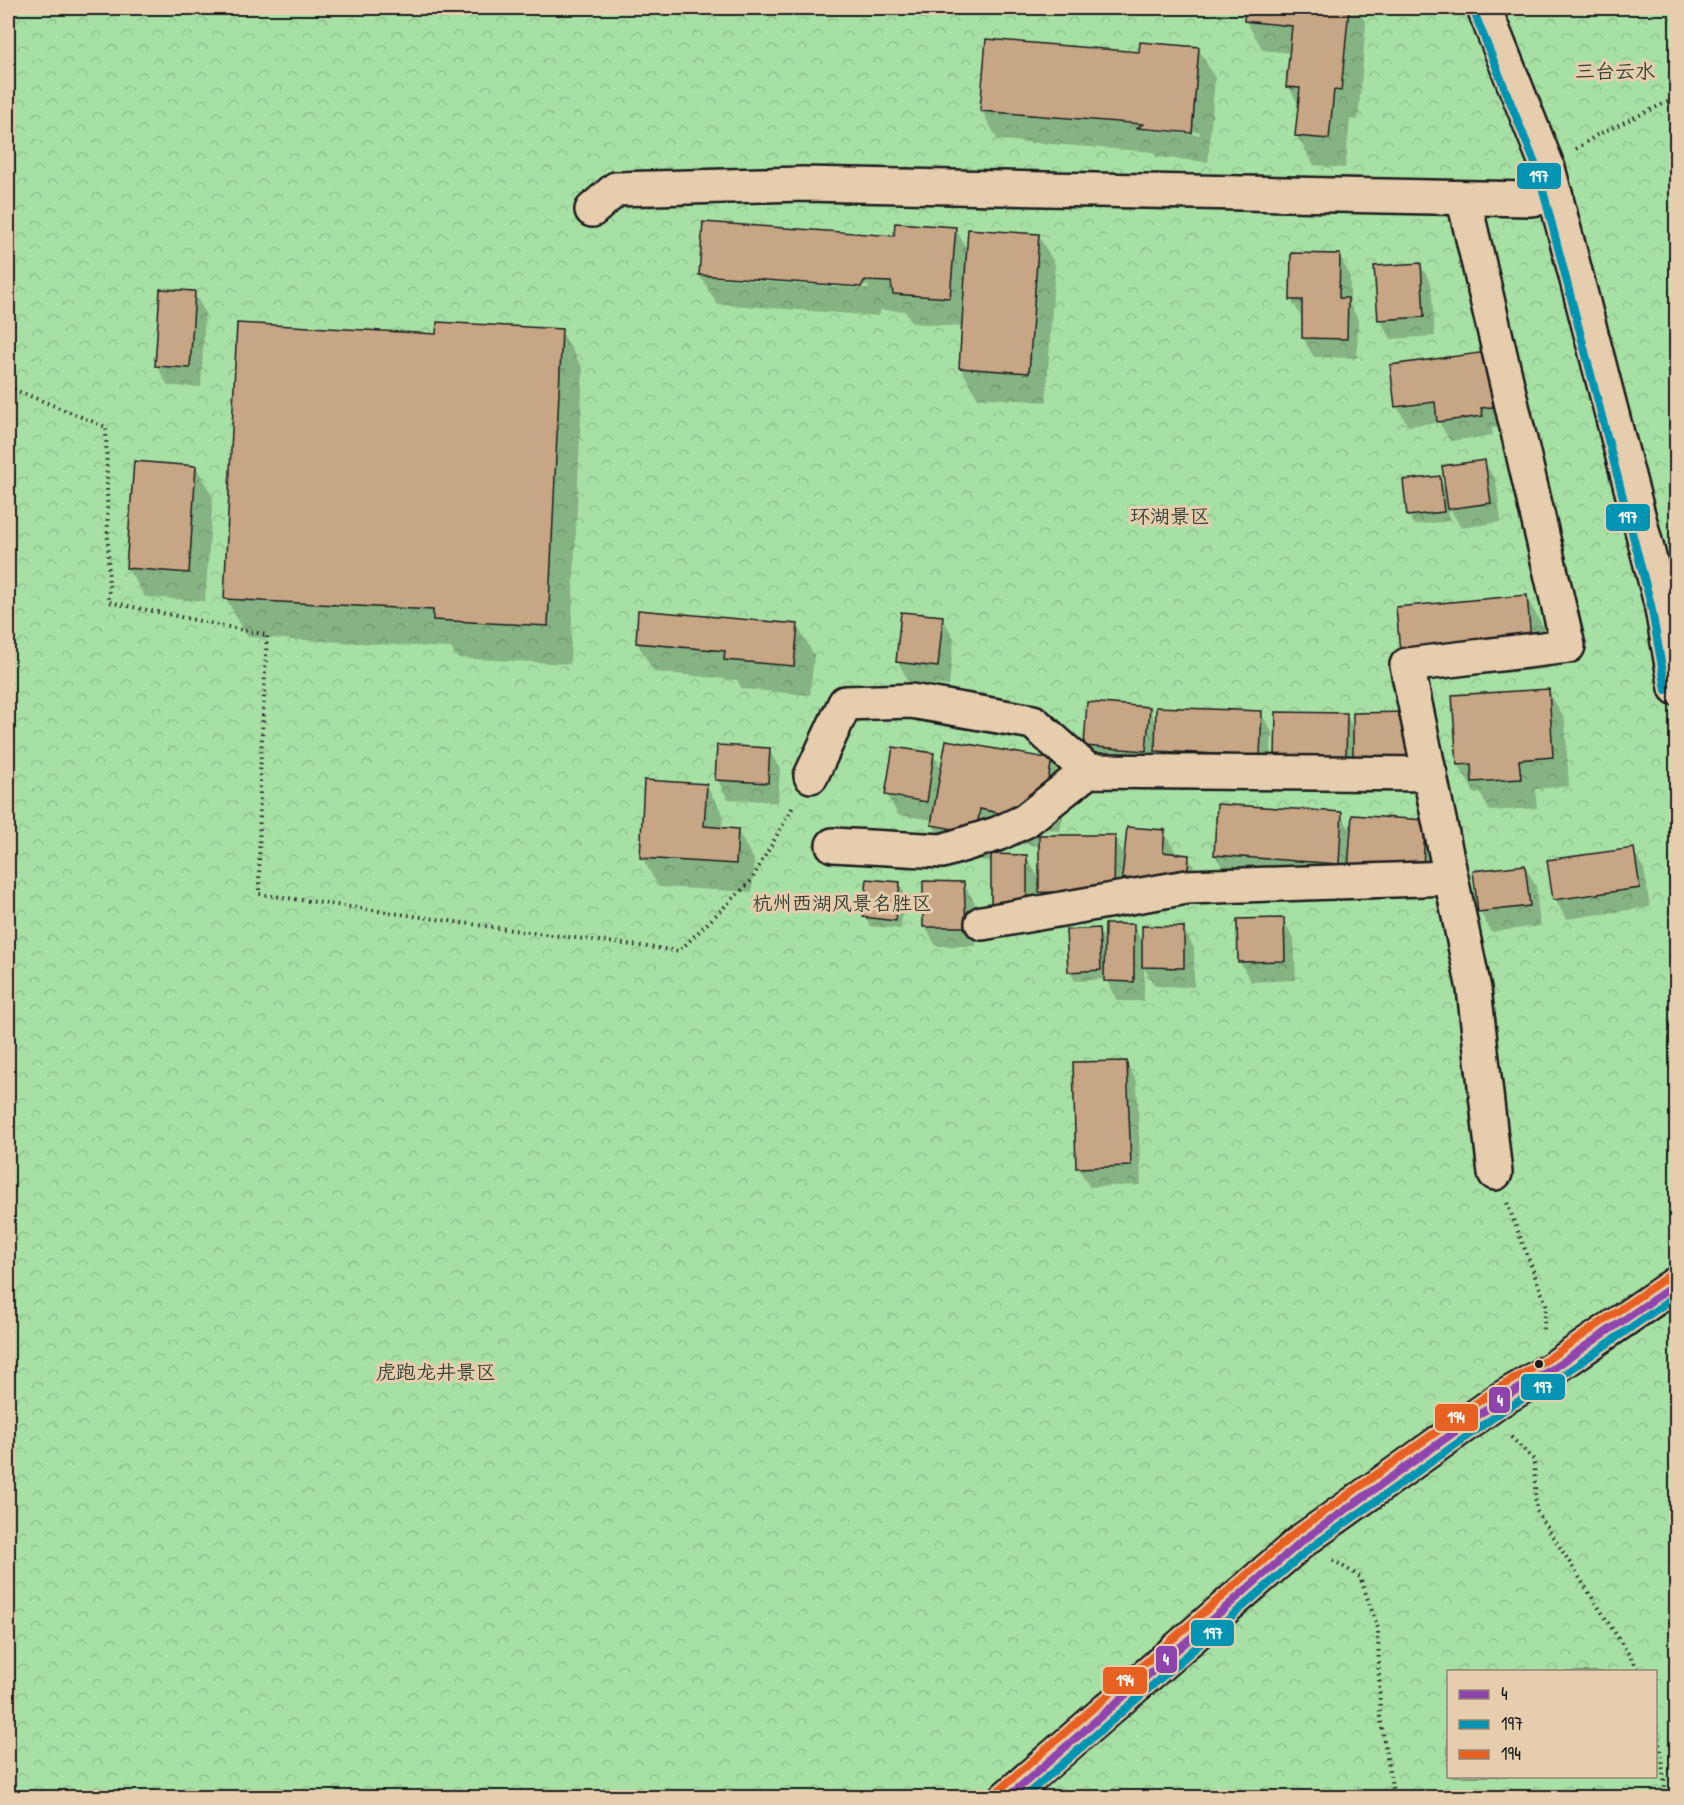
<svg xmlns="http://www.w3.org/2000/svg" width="1684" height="1805" font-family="'Patrick Hand','LXGW WenKai TC',sans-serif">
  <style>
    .park { fill: url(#park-crowns); stroke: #627e60; stroke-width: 1.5; fill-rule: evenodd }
    .shadow { fill: #0003; fill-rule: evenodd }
    .building { fill: #c6a685; stroke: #1c1c1c; stroke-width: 1.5 }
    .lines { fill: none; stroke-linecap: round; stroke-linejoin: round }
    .minor-casing { stroke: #1c1c1c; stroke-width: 38 }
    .major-casing { stroke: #1c1c1c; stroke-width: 38 }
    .path { stroke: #1c1c1c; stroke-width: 4; stroke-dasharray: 1.5 4.5; stroke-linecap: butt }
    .minor { stroke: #e5cdad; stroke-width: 33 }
    .major { stroke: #e5cdad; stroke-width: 33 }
    .bus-1-casing { stroke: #e5cdad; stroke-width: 12 }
    .bus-2-casing { stroke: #e5cdad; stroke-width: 12 }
    .bus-3-casing { stroke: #e5cdad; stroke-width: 12 }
    .bus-1 { stroke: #8e44ad; stroke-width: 8 }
    .bus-2 { stroke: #0494b3; stroke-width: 8 }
    .bus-3 { stroke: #e76122; stroke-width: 8 }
    .bus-dot { fill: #1c1c1c; stroke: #e5cdad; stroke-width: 2 }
    .labels { text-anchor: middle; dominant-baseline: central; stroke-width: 6; stroke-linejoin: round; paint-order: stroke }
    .park-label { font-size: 20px; fill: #384337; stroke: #e5cdad }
    .line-badge { stroke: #e5cdad; stroke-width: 2 }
    .badge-label { font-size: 16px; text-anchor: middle; font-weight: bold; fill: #fff }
  </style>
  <defs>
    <pattern id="park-crowns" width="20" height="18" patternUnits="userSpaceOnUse" patternTransform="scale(1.5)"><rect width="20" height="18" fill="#a7e0a4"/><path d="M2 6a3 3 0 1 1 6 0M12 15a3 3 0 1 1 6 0" fill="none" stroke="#8fc08d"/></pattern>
  </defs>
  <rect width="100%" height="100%" fill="#e5cdad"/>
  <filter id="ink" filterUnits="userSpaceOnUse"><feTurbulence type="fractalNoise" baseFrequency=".0167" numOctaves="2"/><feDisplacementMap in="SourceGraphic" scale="12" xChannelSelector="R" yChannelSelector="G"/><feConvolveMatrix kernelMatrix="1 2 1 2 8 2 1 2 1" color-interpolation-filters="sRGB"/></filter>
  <g filter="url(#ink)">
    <path class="park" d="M8,8H1676V1797L8,1798ZM1448,1672H1656V1776H1448Z"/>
    <g class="shadow">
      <path d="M1247,8H1357L1366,23L1358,120L1350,119L1345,168L1314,165L1297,136L1300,107L1288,86L1291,53L1263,50L1246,21Z"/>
      <path d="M1198,48L1215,78L1208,162L1156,157L1153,152L998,140L981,110L1140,53ZM1145,127L1200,132L1199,135L1145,130Z"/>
      <path d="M955,228L968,251L1038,235L1055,264L1046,402L977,397L960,367L963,327L912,323L905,311L881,310L878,316L717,304L700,275ZM717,275L869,286L868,289L717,278Z"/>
      <path d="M1339,255L1350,275V305L1358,319L1357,358L1314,357L1303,338V320L1291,299Z"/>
      <path d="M1420,264L1431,284L1435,336L1391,339L1380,320Z"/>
      <path d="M161,291L194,293L205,312L201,387L168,386L157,366Z"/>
      <path d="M561,331L583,369L570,664L457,658L451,648L248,637L226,599L438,335Z"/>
      <path d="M1486,354L1504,426L1492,428L1493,435L1450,441L1439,422L1408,426L1397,406Z"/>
      <path d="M1484,462L1496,481L1501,522L1461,528L1447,503L1449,521L1414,525L1409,516L1439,478L1447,491Z"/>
      <path d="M196,467L213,497L205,601L145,597L128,568Z"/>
      <path d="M1526,597L1543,626L1547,669L1419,681Z"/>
      <path d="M942,618L954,638L949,686L909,682L898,662Z"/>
      <path d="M797,626L814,655L810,695L742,689L737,680L654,672L637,643Z"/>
      <path d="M1548,690L1565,720L1569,786L1535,789L1537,808L1490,811L1480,793L1475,794L1458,764Z"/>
      <path d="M1149,709L1157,723L1261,713L1272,732L1270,775L1167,770L1158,754L1156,770L1097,765L1085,745Z"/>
      <path d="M1277,713L1346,715L1354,729L1408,714L1420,778L1357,777Z"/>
      <path d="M769,750L780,769L778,802L728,799L717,779Z"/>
      <path d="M933,755L942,770L1051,760L1068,790L1060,831L1042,828L1040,836H1114L1125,857L1164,832L1175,851V855L1188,856L1199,876L1197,903L1135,898L1125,881V912L1051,911L1038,888V925L992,862L950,855L933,825L934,820L898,815L887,795ZM997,838L1041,847L1040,880L1026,856H993Z"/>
      <path d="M706,785L723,814L722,829L737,830L754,860L752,892L659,887L642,858Z"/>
      <path d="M1341,814L1352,833L1424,821L1435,841L1433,890L1232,884L1215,855Z"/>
      <path d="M1633,850L1644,869L1650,907L1566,919L1555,899Z"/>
      <path d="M1524,866L1536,886L1540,926L1491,932L1480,912L1475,872Z"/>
      <path d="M899,883L904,893L901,929L870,926L865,917Z"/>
      <path d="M963,883L975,903L976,946H936L925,926Z"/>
      <path d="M1283,919L1294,939L1296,980L1251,982L1240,962L1238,920Z"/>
      <path d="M1133,925L1143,943L1183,928L1194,948V987L1155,986L1144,968V1001H1117L1106,979L1075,981L1070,972L1098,930L1106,943Z"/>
      <path d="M1126,1062L1137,1082L1141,1185L1089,1187L1078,1167Z"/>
    </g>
    <g class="building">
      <path d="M1245,8H1349L1341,91L1334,90L1329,139L1295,136L1300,88L1286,87L1292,26L1244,21Z"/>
      <path d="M986,39L1139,52L1140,42L1199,47L1192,133L1137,128L1143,124L980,111Z"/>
      <path d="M703,222L894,236L895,223L956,227L950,298L893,294L891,282L864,281L861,287L699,275Z"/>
      <path d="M968,229L1039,234L1029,373L959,368Z"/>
      <path d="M1291,253L1340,254L1339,298H1348L1347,339L1302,338V300H1290Z"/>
      <path d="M1421,263L1424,317L1378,320L1374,266Z"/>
      <path d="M160,289L195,291L190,368L155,366Z"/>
      <path d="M437,322L562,329L548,626L433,620V610L224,599L237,323L436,334Z"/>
      <path d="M1487,352L1493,407L1481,408L1483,416L1437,422L1435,402L1395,407L1390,365Z"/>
      <path d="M1485,460L1491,503L1448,509L1442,466Z"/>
      <path d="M134,461L196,466L189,573L126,568Z"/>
      <path d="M1440,476L1444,512L1407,516L1403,480Z"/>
      <path d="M1527,595L1531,640L1400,652L1396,607Z"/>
      <path d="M638,610L798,624L794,666L724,660L725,651L636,643Z"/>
      <path d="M901,612L943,616L938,667L896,662Z"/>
      <path d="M1549,689L1553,757L1519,760L1521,779L1472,782L1471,764L1457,765L1452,695Z"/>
      <path d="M1087,702L1150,707L1146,751L1084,746Z"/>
      <path d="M1156,707L1262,711L1260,756L1155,751Z"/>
      <path d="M1276,712L1347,713L1346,758L1275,757Z"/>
      <path d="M1409,712V759H1353V713Z"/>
      <path d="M946,740L1052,759L1044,802L1025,799L1022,818L980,809L976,833L931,825Z"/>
      <path d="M717,745L770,748L768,783L715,780Z"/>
      <path d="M893,747L934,753L927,802L885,795Z"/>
      <path d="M644,780L707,784L704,826L738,829L736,864L640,858Z"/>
      <path d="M1217,804L1342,812L1339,864L1214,855Z"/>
      <path d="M1352,815L1425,820L1423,871L1348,869Z"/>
      <path d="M1127,827L1165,830L1163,852L1189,855L1187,884L1122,878Z"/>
      <path d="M1039,835H1115L1114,893L1039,892Z"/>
      <path d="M1634,848L1640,888L1553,900L1547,860Z"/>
      <path d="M991,854L1027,855V905H991Z"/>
      <path d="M1525,865L1530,906L1478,912L1473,871Z"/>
      <path d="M867,879L900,882L896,921L863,917Z"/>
      <path d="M923,881L964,882L966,927H923Z"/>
      <path d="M1284,918L1285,961L1238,962L1237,919Z"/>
      <path d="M1105,924H1134V982L1104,981Z"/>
      <path d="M1142,926L1184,927V968L1142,967Z"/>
      <path d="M1099,928L1101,970L1068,972L1066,930Z"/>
      <path d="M1127,1061L1131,1166L1076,1168L1073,1062Z"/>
    </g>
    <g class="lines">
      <g class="minor-casing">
        <g id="minor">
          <path d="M1484,8L1548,168L1661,603L1676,688"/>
          <path d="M1462,198L1467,213L1568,646L1407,665L1474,989L1495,1173"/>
          <path d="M592,210L616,189L803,184L1529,199L1556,196"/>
          <path d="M811,776L845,703L911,701L1033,722L1088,771"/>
          <path d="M833,845L942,851L997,834L1025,821L1088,771L1430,774"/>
          <path d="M982,923L1187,887L1451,878"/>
        </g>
      </g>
      <g class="major-casing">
        <path id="major" d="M1006,1798L1302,1541L1498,1401L1554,1368L1676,1284"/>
      </g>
      <g class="path">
        <path d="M1576,149L1597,135L1676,98"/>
        <path d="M8,387L106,427L109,602L267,635L260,775L259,894L513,930L679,951L751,881L794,805"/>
        <path d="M1507,1203L1546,1304L1543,1332"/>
        <path d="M1511,1437L1534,1460L1536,1510L1640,1672"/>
        <path d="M1333,1560L1360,1577L1378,1628L1380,1716L1394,1798"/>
        <path d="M1656,1720L1666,1794L1676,1798"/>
      </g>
      <use href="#minor" class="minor"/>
      <use href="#major" class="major"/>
      <g class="bus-1-casing">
        <path id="bus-1" d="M1007,1798L1302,1541L1498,1401L1554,1368L1676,1284"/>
      </g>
      <g class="bus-2-casing">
        <g id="bus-2">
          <path d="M1474,12L1538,171L1651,605L1666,690"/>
          <path d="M1023,1798L1309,1549L1504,1410L1560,1377L1676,1296"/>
        </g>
      </g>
      <g class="bus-3-casing">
        <path id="bus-3" d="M999,1790L1296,1532L1492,1392L1548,1359L1670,1275"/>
      </g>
      <use href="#bus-1" class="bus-1"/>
      <use href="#bus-2" class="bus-2"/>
      <use href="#bus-3" class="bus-3"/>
    </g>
  </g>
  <circle class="bus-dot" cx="1539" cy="1364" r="5"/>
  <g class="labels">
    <g class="park-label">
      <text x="1615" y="70">三台云水</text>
      <text x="1170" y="515">环湖景区</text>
      <text x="842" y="902">杭州西湖风景名胜区</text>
      <text x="436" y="1371">虎跑龙井景区</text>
    </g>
  </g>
  <g class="line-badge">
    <rect x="1516" y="162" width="46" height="28" rx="6" fill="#0494b3"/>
    <rect x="1605" y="503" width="46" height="29" rx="6" fill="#0494b3"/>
    <rect x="1520" y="1373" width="46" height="28" rx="6" fill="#0494b3"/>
    <rect x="1488" y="1386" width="23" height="28" rx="6" fill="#8e44ad"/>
    <rect x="1434" y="1403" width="45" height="29" rx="6" fill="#e76122"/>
    <rect x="1190" y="1619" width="45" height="28" rx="6" fill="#0494b3"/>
    <rect x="1155" y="1645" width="23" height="29" rx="6" fill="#8e44ad"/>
    <rect x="1102" y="1666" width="46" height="29" rx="6" fill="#e76122"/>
  </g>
  <g class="badge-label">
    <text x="1539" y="182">197</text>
    <text x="1628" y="523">197</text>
    <text x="1543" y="1393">197</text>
    <text x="1500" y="1406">4</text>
    <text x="1456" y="1423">194</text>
    <text x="1213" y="1639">197</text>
    <text x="1166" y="1665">4</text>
    <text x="1125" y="1686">194</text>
  </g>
  <rect width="1684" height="1805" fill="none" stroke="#e5cdad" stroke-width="30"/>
  <rect x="15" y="15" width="1654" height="1775" fill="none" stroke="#1c1c1c" stroke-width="2" filter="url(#ink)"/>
  <rect x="1447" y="1670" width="210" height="108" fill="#e5cdad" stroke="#958673" stroke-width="1.5"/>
  <rect x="1459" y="1690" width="30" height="9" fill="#8e44ad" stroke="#958673" stroke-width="1.5"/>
  <text x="1501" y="1700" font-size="18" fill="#1c1c1c">4</text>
  <rect x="1459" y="1720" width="30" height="9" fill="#0494b3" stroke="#958673" stroke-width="1.5"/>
  <text x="1501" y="1730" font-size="18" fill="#1c1c1c">197</text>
  <rect x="1459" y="1750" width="30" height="9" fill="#e76122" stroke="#958673" stroke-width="1.5"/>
  <text x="1501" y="1760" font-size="18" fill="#1c1c1c">194</text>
</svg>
